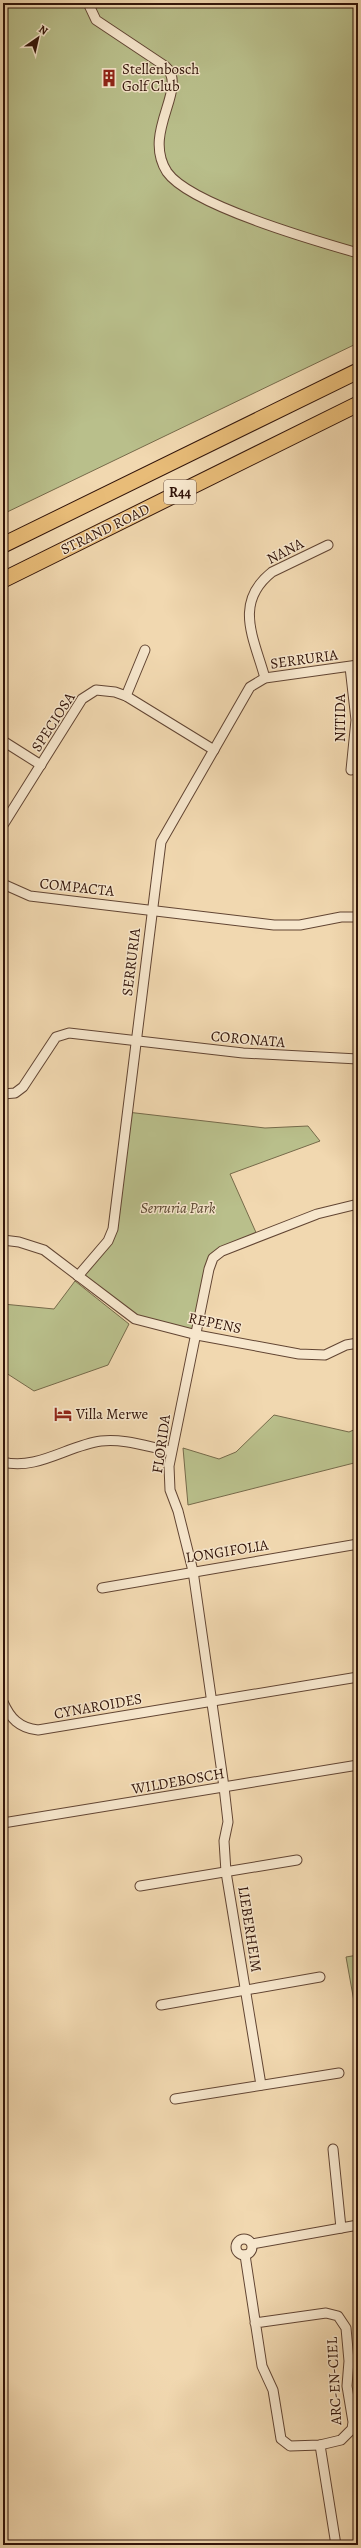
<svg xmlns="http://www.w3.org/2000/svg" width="361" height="2548" font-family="Alegreya,serif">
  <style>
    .green { fill: #b9bf8b; stroke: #766a4a }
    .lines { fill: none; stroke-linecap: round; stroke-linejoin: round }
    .street-casing { stroke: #624533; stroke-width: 11 }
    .primary-casing { stroke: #321409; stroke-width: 17 }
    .street { stroke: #f6e6cc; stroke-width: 9 }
    .primary { stroke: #e8bc78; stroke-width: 15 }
    .labels { text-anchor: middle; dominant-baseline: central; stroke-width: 3; stroke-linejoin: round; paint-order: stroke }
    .shield { fill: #f6e6cc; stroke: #6d5344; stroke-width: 1 }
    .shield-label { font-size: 14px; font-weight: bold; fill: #321409 }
    .poi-label { font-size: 15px; fill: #321409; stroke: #f6e6cc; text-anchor: start }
    .street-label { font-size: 15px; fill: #321409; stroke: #f6e6cc }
    .park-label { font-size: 15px; font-style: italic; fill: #5a4730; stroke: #f6e6cc }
  </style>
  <rect width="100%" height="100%" fill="#f1d8b0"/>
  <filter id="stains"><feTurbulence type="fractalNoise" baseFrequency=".005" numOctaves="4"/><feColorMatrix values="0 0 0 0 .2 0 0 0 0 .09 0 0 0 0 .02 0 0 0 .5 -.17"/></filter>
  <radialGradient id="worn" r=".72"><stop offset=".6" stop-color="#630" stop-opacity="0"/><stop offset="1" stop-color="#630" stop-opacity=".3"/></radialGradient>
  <g class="green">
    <path d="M3,3H358V343L3,514Z"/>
    <path d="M127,1112L265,1128L308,1126L320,1141L230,1174L258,1237L213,1258L197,1335L135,1319L78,1276L108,1241Z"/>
    <path d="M75,1281L129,1324L108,1365L34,1391L3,1371V1304L54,1309Z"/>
    <path d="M274,1415L349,1432L358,1428V1462L188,1505L183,1448L219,1459L236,1452Z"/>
    <path d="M358,1955V2006L355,2007L346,1957Z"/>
  </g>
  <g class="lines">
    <g class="street-casing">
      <g id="street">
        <path d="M88,3L96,20L165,66C190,88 141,131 167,172C190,205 316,241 358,253"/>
        <path d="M350,667L356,720L351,770"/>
        <path d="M265,678C254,638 233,603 272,572L328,545"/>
        <path d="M126,696L145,650"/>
        <path d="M3,741L41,765"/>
        <path d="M3,825L82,699L96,690L115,692L126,696L214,750"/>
        <path d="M3,884L30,896L274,925H300L341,917H358"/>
        <path d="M3,1094L15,1093L23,1087L56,1037L69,1033L243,1053L358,1059"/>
        <path d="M3,1240L19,1242L44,1250L135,1319L197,1335L299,1354L325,1355L346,1345L358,1343"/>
        <path d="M78,1276L108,1241L113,1229L161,842L250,687L265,678L358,665"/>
        <path d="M3,1462C36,1471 69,1445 101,1441C123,1438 149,1447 171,1451"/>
        <path d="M102,1588L358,1544"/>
        <path d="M3,1702C10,1718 19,1728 38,1730L358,1677"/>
        <path d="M3,1823L358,1765"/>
        <path d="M140,1886L297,1860"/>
        <path d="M161,2005L320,1977"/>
        <path d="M261,2085L226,1872L224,1841L228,1822L224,1787L193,1571L178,1511L170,1490L169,1466L209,1269L213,1258L222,1251L317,1214L358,1204"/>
        <path d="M175,2099L339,2073"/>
        <path d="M333,2149L341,2228"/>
        <circle cx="244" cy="2247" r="8"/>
        <path d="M252,2244L358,2225"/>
        <path d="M245,2255L262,2366L273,2390L281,2439L290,2446L320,2445L341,2440L352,2429L353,2422L347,2386L349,2361L346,2328L338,2316L326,2313L255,2323"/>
        <path d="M320,2445L336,2545"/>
      </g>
    </g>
    <g class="primary-casing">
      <g id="primary">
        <path d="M3,545L358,371"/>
        <path d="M3,580L358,404"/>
      </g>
    </g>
    <use href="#street" class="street"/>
    <use href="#primary" class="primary"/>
  </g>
  <defs>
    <g id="building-bare" transform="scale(1.38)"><path d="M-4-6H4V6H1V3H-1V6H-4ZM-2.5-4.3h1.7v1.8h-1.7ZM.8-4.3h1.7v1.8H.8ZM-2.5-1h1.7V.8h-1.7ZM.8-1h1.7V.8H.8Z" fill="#8f2418" stroke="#f6e6cc" stroke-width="2.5" paint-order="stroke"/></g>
    <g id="hotel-bare" transform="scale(1.38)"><path d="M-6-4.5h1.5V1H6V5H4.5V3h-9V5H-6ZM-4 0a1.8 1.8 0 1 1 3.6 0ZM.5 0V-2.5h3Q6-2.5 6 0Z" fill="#8f2418" stroke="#f6e6cc" stroke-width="2.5" paint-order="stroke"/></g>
  </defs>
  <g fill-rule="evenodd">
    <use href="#building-bare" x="109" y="78"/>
    <use href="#hotel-bare" x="63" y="1414"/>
  </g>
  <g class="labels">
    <rect class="shield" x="164" y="480" width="32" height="24" rx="3"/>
    <g class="shield-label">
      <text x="180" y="492">R44</text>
    </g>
    <g class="poi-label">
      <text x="122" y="69">Stellenbosch<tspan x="122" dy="17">Golf Club</tspan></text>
      <text x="76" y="1414">Villa Merwe</text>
    </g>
    <g class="street-label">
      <text transform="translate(105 529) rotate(-26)">STRAND ROAD</text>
      <text transform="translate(285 551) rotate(-27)">NANA</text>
      <text transform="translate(304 659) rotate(-8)">SERRURIA</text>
      <text transform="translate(340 718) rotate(-90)">NITIDA</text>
      <text transform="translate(53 722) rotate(-57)">SPECIOSA</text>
      <text transform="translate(77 887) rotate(6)">COMPACTA</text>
      <text transform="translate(131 962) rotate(-83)">SERRURIA</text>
      <text transform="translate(248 1039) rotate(5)">CORONATA</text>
      <text transform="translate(215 1323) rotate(12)">REPENS</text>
      <text transform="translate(161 1444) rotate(-82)">FLORIDA</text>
      <text transform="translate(227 1551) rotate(-9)">LONGIFOLIA</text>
      <text transform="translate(98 1706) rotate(-10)">CYNAROIDES</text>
      <text transform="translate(178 1781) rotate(-10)">WILDEBOSCH</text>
      <text transform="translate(250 1929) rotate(81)">LIEBERHEIM</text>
      <text transform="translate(334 2381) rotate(-93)">ARC-EN-CIEL</text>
    </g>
    <g class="park-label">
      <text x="178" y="1208">Serruria Park</text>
    </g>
  </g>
  <rect width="361" height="2548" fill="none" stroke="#f1d8b0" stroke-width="16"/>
  <rect x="4" y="4" width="353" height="2540" fill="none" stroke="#321409" stroke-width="2"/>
  <rect x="8" y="8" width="345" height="2532" fill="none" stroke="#321409"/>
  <g transform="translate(38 38) rotate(34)" stroke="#f6e6cc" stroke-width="3" paint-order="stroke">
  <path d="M0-3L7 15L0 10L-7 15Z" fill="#321409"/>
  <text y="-6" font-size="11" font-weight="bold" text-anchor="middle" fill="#321409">N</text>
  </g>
  <rect width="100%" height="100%" filter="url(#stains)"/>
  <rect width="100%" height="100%" fill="url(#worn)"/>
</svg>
